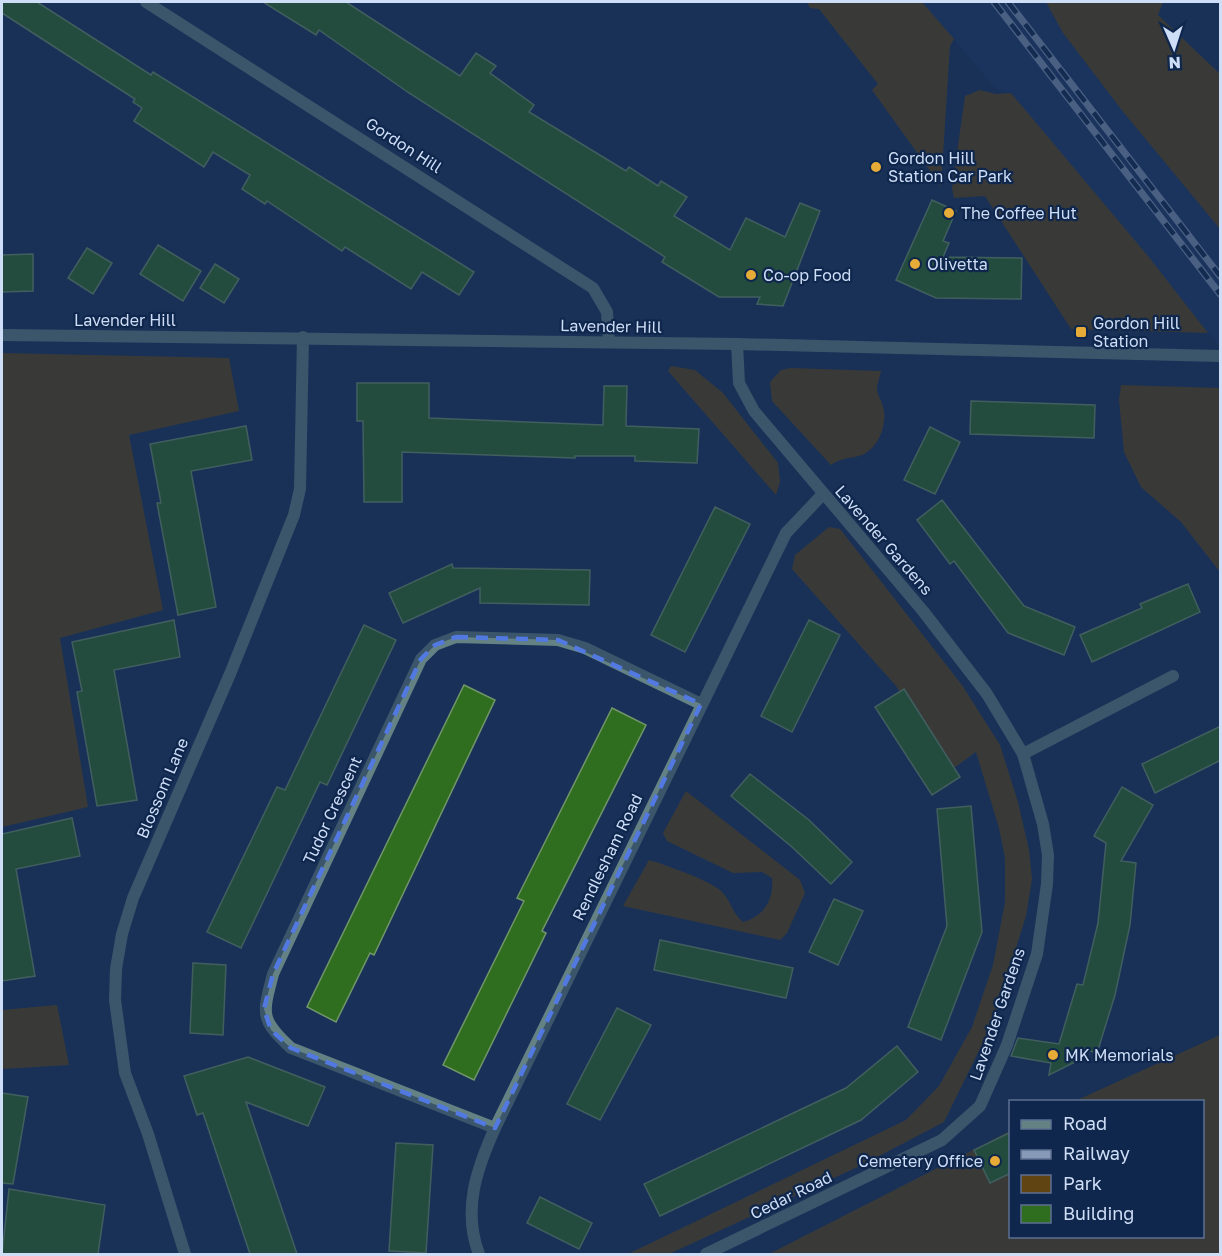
<svg xmlns="http://www.w3.org/2000/svg" width="1222" height="1256" font-family="'Golos Text',sans-serif">
  <style>
    .built { fill: #1d3866 }
    .green { fill: #604512 }
    .building { fill: #2f6d1f; stroke: #719669; stroke-width: 1.5 }
    .lines { fill: none; stroke-linecap: round; stroke-linejoin: round }
    .minor { stroke: #648284; stroke-width: 12 }
    .tertiary { stroke: #648284; stroke-width: 12 }
    .rail-casing { stroke: #8699b7; stroke-width: 7 }
    .rail { stroke: #0f274d; stroke-width: 4.5; stroke-dasharray: 14; stroke-linecap: butt }
    .marked { fill: none; stroke: #5279e1; stroke-width: 4.5; stroke-dasharray: 12 8; stroke-linejoin: round }
    .poi-dot { fill: #e7ac37; stroke: #0f274d; stroke-width: 2 }
    .labels { text-anchor: middle; dominant-baseline: central; stroke-width: 4.5; stroke-linejoin: round; paint-order: stroke }
    .street-label { font-size: 16px; fill: #cfdef7; stroke: #0f274d }
    .poi-label { font-size: 16px; fill: #cfdef7; stroke: #0f274d; text-anchor: start }
  </style>
  <rect width="100%" height="100%" fill="#193158"/>
  <path class="built" d="M922,2H1046L1063,33L1124,113L1220,229V347L1011,93L995,88Z"/>
  <g class="green">
    <path d="M807,2H922L954,39L950,46L941,186L872,90L878,84L819,9L810,8Z"/>
    <path d="M1046,2H1163L1158,15L1220,74V229L1124,113L1063,33Z"/>
    <path d="M980,90L996,94L1011,93L1148,256L1208,333L1071,329L985,196L954,198L952,188L965,96Z"/>
    <path d="M2,353L229,358L239,411L129,435L163,610L60,638L88,807L2,827Z"/>
    <path d="M671,366L695,370L723,393L778,463L780,482L776,495L668,371Z"/>
    <path d="M791,368L881,371C880,377 877,384 877,389C877,395 882,401 883,407C888,423 879,448 862,455C850,459 842,457 831,465L772,401L770,382L781,370Z"/>
    <path d="M1121,385L1220,388V572L1181,522L1141,487L1124,452L1119,400Z"/>
    <path d="M829,527L840,529L962,685L1000,745L1018,802L1029,850L1032,879L1026,916L993,1022L944,1122L862,1165L669,1254H628L906,1120L939,1086L972,1027L993,965L1005,902V858L999,828L976,752L951,770L896,686L792,569L795,555Z"/>
    <path d="M686,791L800,880L805,893L787,933L780,940L623,906L649,860C663,864 714,882 722,892C731,901 732,913 743,922C764,916 774,900 772,878L762,872L733,873L667,841L663,833Z"/>
    <path d="M57,1005L69,1065L2,1069V1010Z"/>
    <path d="M1220,1035V1254H769L1010,1131V1236H1202V1102L1075,1101Z"/>
  </g>
  <g class="building">
    <path d="M2,2H37L151,75L153,72L474,272L459,295L422,272L411,289L345,247L342,251L267,201L265,204L242,189L250,175L213,152L204,167L134,121L142,108L133,102L135,99L2,13Z"/>
    <path d="M263,2H346L460,76L476,53L496,66L490,73L534,105L529,112L626,171L629,167L658,186L661,181L687,197L674,216L730,250L746,218L785,237L800,203L820,211L783,306L757,304L760,297H719L662,262L665,257L409,93L319,30L316,35Z"/>
    <path d="M932,200L956,211L943,241L949,243L943,257L1022,258L1021,299L936,298L896,280Z"/>
    <path d="M158,245L201,271L183,301L140,274Z"/>
    <path d="M87,248L112,263L93,294L68,278Z"/>
    <path d="M33,254V291L2,292V255Z"/>
    <path d="M215,264L239,279L224,303L200,288Z"/>
    <path d="M357,383H429V418L603,425L604,386H627L626,426L699,429L697,463L635,461V456H575V458L402,452V502H364L363,421H357Z"/>
    <path d="M971,401L1095,405L1094,438L970,434Z"/>
    <path d="M246,426L252,460L191,471L216,607L178,615L157,503H161L150,444Z"/>
    <path d="M930,427L960,442L935,494L904,480Z"/>
    <path d="M942,500L1024,606L1075,627L1064,655L1008,633L954,561L950,564L917,520Z"/>
    <path d="M715,507L750,524L685,652L651,635Z"/>
    <path d="M452,564L453,568L590,570L589,605L480,603V588L403,623L389,593Z"/>
    <path d="M1188,584L1200,612L1092,662L1080,635L1142,608L1140,604Z"/>
    <path d="M174,620L180,657L114,670L137,800L97,806L77,692L82,691L72,642Z"/>
    <path d="M809,620L840,635L792,732L761,716Z"/>
    <path d="M364,625L396,640L327,785L320,782L241,948L207,932L277,787L285,790Z"/>
    <path d="M464,685L495,700L374,955L370,953L336,1022L307,1007Z"/>
    <path d="M904,689L960,777L932,795L875,707Z"/>
    <path d="M612,708L646,725L542,931L546,933L474,1080L443,1065L524,901L517,898Z"/>
    <path d="M1221,726V760L1155,793L1142,764Z"/>
    <path d="M750,774L809,820L852,862L831,884L792,847L731,796Z"/>
    <path d="M1122,787L1153,805L1121,861L1136,863L1130,925L1115,995L1097,1053L1083,1049L1079,1060L1049,1075L1051,1063L1011,1056L1018,1038L1059,1044L1077,984L1083,985L1098,923L1106,843L1094,836Z"/>
    <path d="M971,806L982,932L941,1040L908,1027L947,926L937,809Z"/>
    <path d="M72,818L80,856L16,869L35,976L2,981V834Z"/>
    <path d="M834,899L863,911L838,965L809,952Z"/>
    <path d="M660,940L793,968L786,998L654,970Z"/>
    <path d="M193,963L226,965L223,1035L190,1033Z"/>
    <path d="M617,1008L651,1025L600,1120L567,1104Z"/>
    <path d="M897,1046L918,1072L861,1120L660,1216L644,1184L846,1088Z"/>
    <path d="M248,1057L325,1087L308,1126L246,1102L297,1254H250L203,1113L197,1115L184,1076Z"/>
    <path d="M2,1093L28,1097L13,1184L2,1183Z"/>
    <path d="M1011,1132V1173L990,1183L974,1150Z"/>
    <path d="M396,1143L433,1145L426,1253L389,1251Z"/>
    <path d="M9,1189L105,1205L98,1254H2Z"/>
    <path d="M540,1197L592,1223L579,1249L527,1223Z"/>
  </g>
  <g class="lines">
    <g class="minor">
      <path d="M1023,754L1173,676"/>
      <path d="M495,1128L291,1048C259,1019 263,1013 273,974L421,659L435,645L456,637L558,640L585,648L701,704"/>
      <path d="M185,1254L148,1134L125,1073L115,1000L116,969L122,934L133,898L230,674L294,515L300,489L303,337"/>
      <path d="M479,1254C462,1210 477,1168 495,1128L786,533L823,494"/>
    </g>
    <g class="tertiary">
      <path d="M146,2L593,288L607,312L609,342"/>
      <path d="M2,335L737,344L1220,356"/>
      <path d="M706,1254L942,1140L980,1106L1007,1045L1037,954L1047,884L1048,855L1043,824L1023,754L987,694L923,611L754,411L739,383L737,344"/>
    </g>
    <g class="rail-casing">
      <g id="rail">
        <path d="M994,2L1220,294"/>
        <path d="M1008,2L1220,276"/>
      </g>
    </g>
    <use href="#rail" class="rail"/>
  </g>
  <path d="M0 0H1222V1256H0ZM456,637L558,640L701,704L495,1128L291,1048L271,1030L264,1009L273,974L421,659L435,645Z" fill="#193158" fill-opacity=".55" fill-rule="evenodd"/>
  <path class="marked" d="M456,637L558,640L701,704L495,1128L291,1048L271,1030L264,1009L273,974L421,659L435,645Z"/>
  <g class="poi-dot">
    <circle cx="876" cy="167" r="6"/>
    <circle cx="949" cy="213" r="6"/>
    <circle cx="915" cy="264" r="6"/>
    <circle cx="751" cy="275" r="6"/>
    <rect x="1075" y="326" width="12" height="12" rx="3"/>
    <circle cx="1053" cy="1055" r="6"/>
    <circle cx="995" cy="1161" r="6"/>
  </g>
  <g class="labels">
    <g class="street-label">
      <text transform="translate(404 145) rotate(33)">Gordon Hill</text>
      <text x="125" y="320">Lavender Hill</text>
      <text transform="translate(611 326) rotate(1)">Lavender Hill</text>
      <text transform="translate(884 540) rotate(49)">Lavender Gardens</text>
      <text transform="translate(162 788) rotate(-67)">Blossom Lane</text>
      <text transform="translate(332 810) rotate(-65)">Tudor Crescent</text>
      <text transform="translate(607 857) rotate(-64)">Rendlesham Road</text>
      <text transform="translate(997 1014) rotate(-71)">Lavender Gardens</text>
      <text transform="translate(791 1195) rotate(-26)">Cedar Road</text>
    </g>
    <g class="poi-label">
      <text x="888" y="158">Gordon Hill<tspan x="888" dy="18">Station Car Park</tspan></text>
      <text x="961" y="213">The Coffee Hut</text>
      <text x="927" y="264">Olivetta</text>
      <text x="763" y="275">Co-op Food</text>
      <text x="1093" y="323">Gordon Hill<tspan x="1093" dy="18">Station</tspan></text>
      <text x="1065" y="1055">MK Memorials</text>
      <text x="983" y="1161" text-anchor="end">Cemetery Office</text>
    </g>
  </g>
  <rect width="1222" height="1256" fill="none" stroke="#cfdef7" stroke-width="6"/>
  <rect x="1009" y="1100" width="195" height="138" fill="#0f274d" stroke="#5c7091" stroke-width="1.5"/>
  <rect x="1021" y="1120" width="30" height="9" fill="#648284" stroke="#5c7091" stroke-width="1.5"/>
  <text x="1063" y="1130" font-size="18" fill="#cfdef7">Road</text>
  <rect x="1021" y="1150" width="30" height="9" fill="#8699b7" stroke="#5c7091" stroke-width="1.5"/>
  <text x="1063" y="1160" font-size="18" fill="#cfdef7">Railway</text>
  <rect x="1021" y="1175" width="30" height="18" fill="#604512" stroke="#5c7091" stroke-width="1.5"/>
  <text x="1063" y="1190" font-size="18" fill="#cfdef7">Park</text>
  <rect x="1021" y="1205" width="30" height="18" fill="#2f6d1f" stroke="#5c7091" stroke-width="1.5"/>
  <text x="1063" y="1220" font-size="18" fill="#cfdef7">Building</text>
  <g transform="translate(1174 48) rotate(177)" stroke="#0f274d" stroke-width="4.5" paint-order="stroke">
  <path d="M0-4.5L10 22L0 15L-10 22Z" fill="#cfdef7"/>
  <text y="-9" font-size="16" font-weight="bold" text-anchor="middle" fill="#cfdef7">N</text>
  </g>
</svg>
